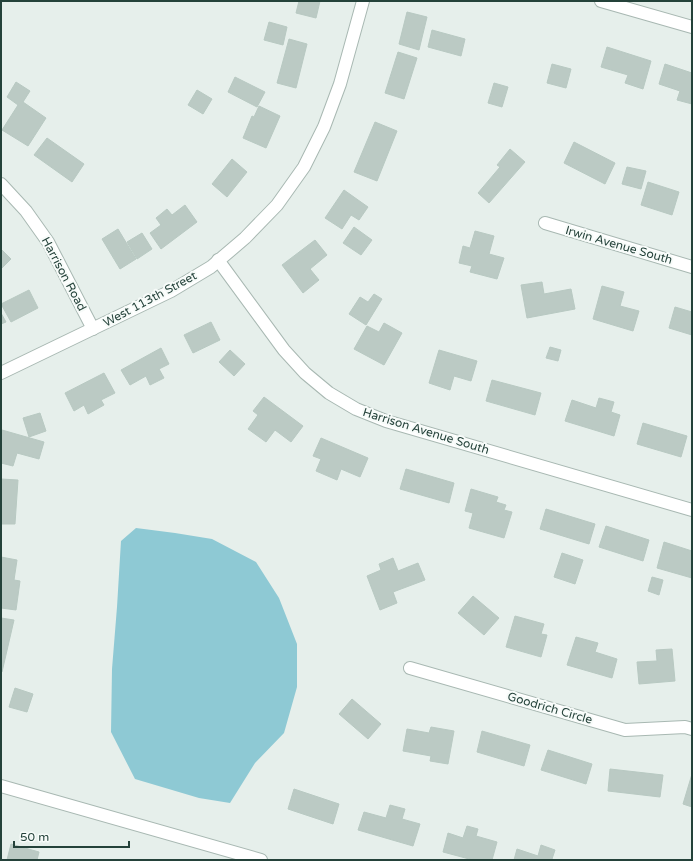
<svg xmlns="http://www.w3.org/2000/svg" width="693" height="861" font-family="'Varela Round',sans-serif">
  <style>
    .water { fill: #8ec9d4 }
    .building { fill: #bbcac4; stroke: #b8c9c2 }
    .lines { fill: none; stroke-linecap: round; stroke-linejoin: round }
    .minor-casing { stroke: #a8b8b2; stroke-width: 14 }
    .minor { stroke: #fff; stroke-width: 12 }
    .labels { text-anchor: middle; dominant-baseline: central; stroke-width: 4; stroke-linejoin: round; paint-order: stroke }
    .street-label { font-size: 12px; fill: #24423a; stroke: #f7fbf9 }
  </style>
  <rect width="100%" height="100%" fill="#e6efeb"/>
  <path class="water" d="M136,528L175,533L212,539L256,562L279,598L297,644V687L284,733L255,763L230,803L199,798L135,779L111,732L112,669L117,607L121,541Z"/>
  <g class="building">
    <path d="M299,1H320L316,18L296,13Z"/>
    <path d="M407,12L427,17L419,50L399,44Z"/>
    <path d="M269,22L287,27L283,45L264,40Z"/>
    <path d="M432,30L465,39L461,56L428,47Z"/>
    <path d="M289,39L307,44L296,88L277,83Z"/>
    <path d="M607,47L651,61L643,89L625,83L628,75L601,67Z"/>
    <path d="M398,52L417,58L404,99L385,93Z"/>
    <path d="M552,64L571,69L566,88L547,83Z"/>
    <path d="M665,64L692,73V104L677,100L680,91L659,84Z"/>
    <path d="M235,77L265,92L257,107L228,92Z"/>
    <path d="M16,82L30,91L23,102L46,118L28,146L2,130L18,105L7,97Z"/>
    <path d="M494,83L508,87L502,107L488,103Z"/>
    <path d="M197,90L212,99L203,114L188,105Z"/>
    <path d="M259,106L280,116L266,148L243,138L252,116L254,117Z"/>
    <path d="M375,122L397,131L377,181L354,172Z"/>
    <path d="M47,138L84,164L72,182L34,155Z"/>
    <path d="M574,142L615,163L605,184L564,163Z"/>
    <path d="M510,149L525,162L489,203L478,193L500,167L497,165Z"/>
    <path d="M232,159L247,172L227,197L212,184Z"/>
    <path d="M627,167L646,171L641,189L622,184Z"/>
    <path d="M648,182L679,192L672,215L641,205Z"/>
    <path d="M344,190L368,207L359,220L351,215L342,229L325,218Z"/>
    <path d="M185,205L197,222L161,249L150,233L161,225L156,218L167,209L172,215Z"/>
    <path d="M354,227L372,240L361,255L343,243Z"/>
    <path d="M118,229L136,259L120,269L102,239Z"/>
    <path d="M475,231L494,236L489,254L504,258L497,279L470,272L472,266L459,263L463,246L470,248Z"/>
    <path d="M142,233L152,249L137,259L127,242Z"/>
    <path d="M315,240L327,255L310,269L319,280L303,293L282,265Z"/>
    <path d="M1,249L11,259L1,269Z"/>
    <path d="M542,282L544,294L571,289L575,309L527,318L521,285Z"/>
    <path d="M602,286L624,292L620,306L639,311L633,331L593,319Z"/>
    <path d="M29,290L38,308L11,322L1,304Z"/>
    <path d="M374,294L382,299L366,325L349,314L360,297L368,302Z"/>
    <path d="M675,307L692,312V335L669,328Z"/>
    <path d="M1,313L6,322L1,324Z"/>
    <path d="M211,322L220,340L193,353L184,335Z"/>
    <path d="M384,323L402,333L384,365L354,349L367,326L379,332Z"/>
    <path d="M550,347L561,350L558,361L546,358Z"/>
    <path d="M161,348L169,364L159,369L164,378L150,385L146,376L130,385L121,370Z"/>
    <path d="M230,350L245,364L234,376L219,362Z"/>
    <path d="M439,350L477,361L471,381L454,376L450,390L429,383Z"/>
    <path d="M104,373L115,393L101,400L104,405L88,414L84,405L74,411L65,393Z"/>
    <path d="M492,380L541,393L535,415L486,401Z"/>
    <path d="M264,397L303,426L291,442L275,430L266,442L248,429L258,415L253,411Z"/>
    <path d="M599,398L614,402L611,412L620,415L614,436L565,421L572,400L596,408Z"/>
    <path d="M40,413L46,431L29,437L23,418Z"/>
    <path d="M643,423L687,436L681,457L637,444Z"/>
    <path d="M2,430L44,442L39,459L17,453L13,466L1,463V434Z"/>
    <path d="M321,438L368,458L360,477L341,469L337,480L316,471L321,459L313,456Z"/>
    <path d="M406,469L454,483L449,503L400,489Z"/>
    <path d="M1,479L18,480L15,524H1Z"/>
    <path d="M471,489L498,497L496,502L506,505L504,510L512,512L504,538L469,528L473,513L465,511Z"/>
    <path d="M546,509L595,524L589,544L540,529Z"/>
    <path d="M606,526L649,540L643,561L599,547Z"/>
    <path d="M664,542L692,551V578L657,568Z"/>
    <path d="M562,553L583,560L575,584L554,577Z"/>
    <path d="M1,557L17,560L14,580L20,581L16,610L1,608Z"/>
    <path d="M393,558L398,571L418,563L425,580L393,592L397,603L380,610L367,576L381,570L379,564Z"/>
    <path d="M652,577L663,580L659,595L648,591Z"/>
    <path d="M473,596L499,618L484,635L458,613Z"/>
    <path d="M515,616L544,624L541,634L547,635L541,657L506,647Z"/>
    <path d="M1,618L14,620L2,672L1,671Z"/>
    <path d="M576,637L598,643L595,652L617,659L612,678L567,665Z"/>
    <path d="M672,649L675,681L639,684L637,662L657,661L656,650Z"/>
    <path d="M15,688L33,694L27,712L9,707Z"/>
    <path d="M352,699L381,724L368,739L339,714Z"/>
    <path d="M431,727L454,731L448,764L430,761L431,756L403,751L407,729L429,733Z"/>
    <path d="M482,731L530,745L524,766L477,752Z"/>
    <path d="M548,750L592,764L586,784L541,770Z"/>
    <path d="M610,769L663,775L660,797L608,791Z"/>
    <path d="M692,774V807L683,804Z"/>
    <path d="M294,789L339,804L333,824L288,809Z"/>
    <path d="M390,805L405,809L402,819L420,824L413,846L358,830L364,812L386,818Z"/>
    <path d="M467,826L478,829L476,836L497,842L492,860H473L443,852L448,833L463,838Z"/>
    <path d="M11,844L39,852L37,860H7Z"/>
    <path d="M541,845L555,850L552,859L554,860H514L517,849L538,856Z"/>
  </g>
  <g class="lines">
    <g class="minor-casing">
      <g id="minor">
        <path d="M601,1L692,27"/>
        <path d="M1,184L26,211L48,242L93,329"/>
        <path d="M545,223L692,267"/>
        <path d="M218,260L284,350L305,373L329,393L356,409L386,421L692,510"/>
        <path d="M1,373L171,291L211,267L245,238L277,205L304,167L324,127L340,84L363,1"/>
        <path d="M410,668L625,730L685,727L692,729"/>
        <path d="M1,786L261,860"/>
      </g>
    </g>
    <use href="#minor" class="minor"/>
  </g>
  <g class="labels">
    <g class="street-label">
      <text transform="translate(619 245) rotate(16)">Irwin Avenue South</text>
      <text transform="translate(64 274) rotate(62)">Harrison Road</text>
      <text transform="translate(150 299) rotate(-28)">West 113th Street</text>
      <text transform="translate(426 431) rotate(17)">Harrison Avenue South</text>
      <text transform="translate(550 708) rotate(16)">Goodrich Circle</text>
    </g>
  </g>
  <rect width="693" height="861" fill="none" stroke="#24423a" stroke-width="4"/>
  <path d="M14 841v6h115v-6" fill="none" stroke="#24423a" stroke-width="2"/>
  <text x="20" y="841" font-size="12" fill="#24423a" stroke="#f7fbf9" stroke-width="3" paint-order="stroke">50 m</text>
</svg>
